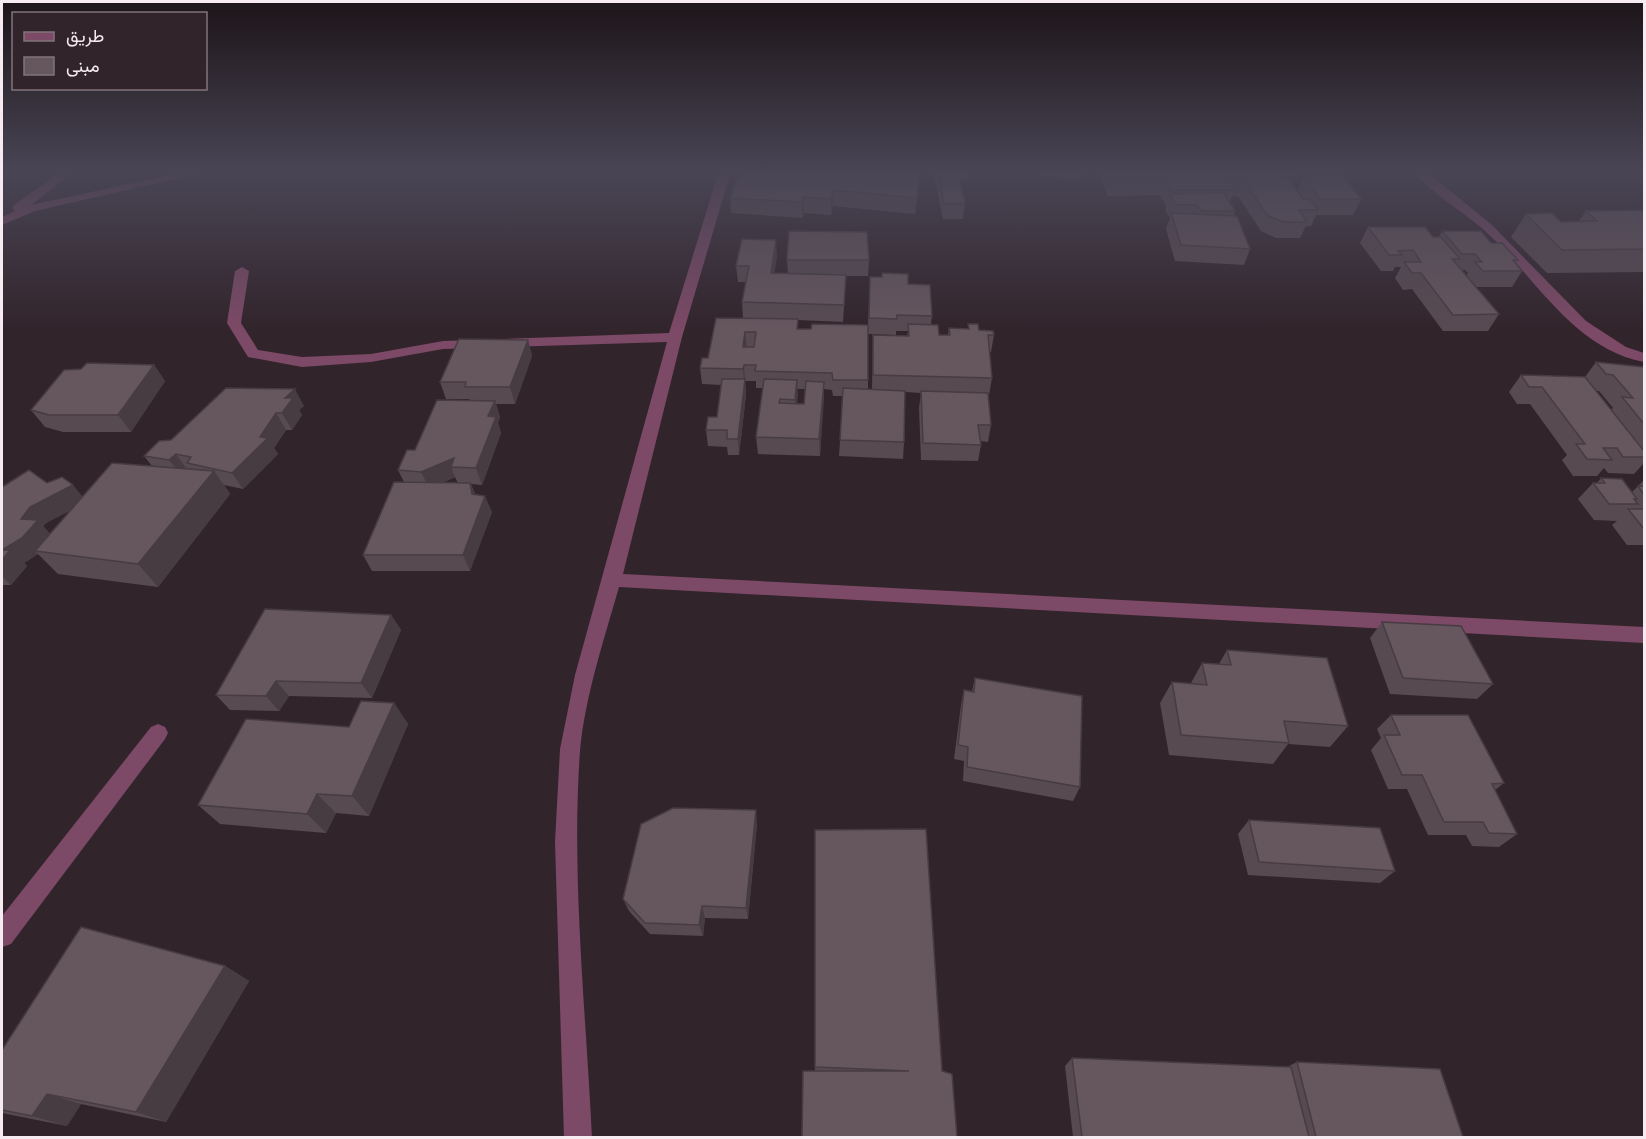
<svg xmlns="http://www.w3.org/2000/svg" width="1646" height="1139" font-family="'Alegreya Sans',Vazirmatn,sans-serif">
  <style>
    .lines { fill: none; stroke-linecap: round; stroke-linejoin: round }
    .minor { fill: #7c4966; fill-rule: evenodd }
    .wall { fill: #584a51; fill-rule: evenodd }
    .shaded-wall { fill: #473c42 }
    .building { fill: #66565e; stroke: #473c42; stroke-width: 1.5; fill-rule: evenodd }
  </style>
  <rect width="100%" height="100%" fill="#32242b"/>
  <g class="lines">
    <g class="minor">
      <path d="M62,171H75L31,205L189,171H210L35,211L2,225V217L15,211L12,208L14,205Z"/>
      <path d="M719,171H731L682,337L623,574L1644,627V643L619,587C604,640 585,696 580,751C571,876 586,1012 592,1138H564L555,842L560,749L575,675L667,342L443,349L371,362L302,367L248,357L227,323L235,271L242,267L249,271L241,323L258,350L302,357L371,354L443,341L669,333Z"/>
      <path d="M1413,171H1426L1492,225L1586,321L1626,347L1644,353V362C1572,348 1535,276 1484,230C1461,210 1432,194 1413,171Z"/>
      <path d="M158,724L165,727L168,733L165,739L11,944L2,947V916L151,727Z"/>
    </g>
  </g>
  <g class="wall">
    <path d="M921,171L915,214L833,206L831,215L804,213L802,218L731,213L730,198Z"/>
    <path d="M933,171H970L969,179H959L965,203L963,219H943Z"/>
    <path d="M1037,171H1087L1086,175H1080L1079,180L1039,177Z"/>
    <path d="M1097,171H1202L1203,172L1224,175L1225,171H1306L1304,175L1361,199L1353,215H1316L1311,226H1306L1300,238H1276L1261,231L1238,196H1232L1230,202L1235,211L1233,216L1250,249L1244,265L1175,261L1166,229L1170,218L1165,210L1166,206L1160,195L1108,196ZM1304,176L1298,190L1301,197L1287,177Z"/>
    <path d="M1644,210V272L1547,273L1511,237L1526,214L1561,222L1579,221L1586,211Z"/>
    <path d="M1368,227L1433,237H1439L1442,231L1491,243L1518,260L1516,263L1522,271L1512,287H1476L1499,314L1488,331H1443L1412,289L1403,290L1395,278L1401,267H1395L1393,271H1381L1360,243ZM1462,270H1465L1468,273L1466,276Z"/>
    <path d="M777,256L774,273H788L787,260H869L868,276H846L843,322L798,320V329H811L868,325L870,277L908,284L932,316L931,324L939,335H948L949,328L968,329V324L979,330L994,335L991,352H989L992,378L989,395H988L991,425L988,442L980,441L981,445L978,461L921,460L919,408L921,393L905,392L904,442L903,459L839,456L843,396H833L832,390L824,389L820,456L758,454L756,437L763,388H756V381H745L746,395L739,455H728L727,447L708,446L706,430L717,417L721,385L702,384L700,368L743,318L742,302L746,282H738L736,266ZM896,331H908L907,336L873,335L872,389H868V334L896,335ZM797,389H805L804,404H797Z"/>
    <path d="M528,340L532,356L515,404H496L500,417L498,423L501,433L482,485L471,484L475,494L492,512L470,571H372L363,555L404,482L398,470L415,450L470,400L469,399H446L440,382ZM455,477L458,483H442Z"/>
    <path d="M1596,362L1644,367V463L1634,474L1608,473L1604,468L1597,476H1573L1562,460L1567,455L1530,404H1517L1509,392L1521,375L1585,377ZM1596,391H1599L1613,408L1611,410Z"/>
    <path d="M154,365L165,381L131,432H63L45,427L31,410Z"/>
    <path d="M304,406L299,410L302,415L292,430H286L274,448L278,454L243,489L224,485L230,494L158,587L58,574L38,554L24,563L27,566L11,585H2V487L47,483L83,497L152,466L144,456L171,440ZM71,510L50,534L43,526L46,523Z"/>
    <path d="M1601,478L1632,492L1644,480V545H1627L1612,525L1617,521L1594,520L1578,499L1593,483H1597Z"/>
    <path d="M391,615L401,630L372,698L289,696L279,711L230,710L216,695Z"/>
    <path d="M1382,622L1493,684L1477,699L1390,694L1370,638Z"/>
    <path d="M1227,650L1348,726L1330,747L1288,744L1273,764L1169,755L1160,703L1172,682L1191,683L1202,663L1219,664Z"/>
    <path d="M975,678L1080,787L1073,801L963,781L964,761L954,759L961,705L964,690L972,691Z"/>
    <path d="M394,703L408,724L369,816L336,813L326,833L220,824L198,805Z"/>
    <path d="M1391,715L1504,783L1495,790L1517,834L1499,847L1472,846L1466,835H1428L1407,789H1388L1371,750L1381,738L1377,729Z"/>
    <path d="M1249,820L1395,871L1380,883L1248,875L1238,834Z"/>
    <path d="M757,824L748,919L705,918L703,936L650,934L629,911L623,899Z"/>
    <path d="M815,830L942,1071H815Z"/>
    <path d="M225,966L249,981L166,1122L81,1104L67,1126L2,1113V1050Z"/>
    <path d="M1072,1058L1287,1067L1297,1062L1463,1137H1073L1065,1066Z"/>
  </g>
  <g class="shaded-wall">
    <path d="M833,190V206L831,215V199Z"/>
    <path d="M803,197L804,213L802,218V202Z"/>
    <path d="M776,240L777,256L772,289L771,273Z"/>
    <path d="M745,332L747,348L743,347Z"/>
    <path d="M528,340L532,356L515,404L510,387Z"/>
    <path d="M154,365L165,381L131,432L118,415Z"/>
    <path d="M744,365L746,395L739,455L738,439L744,385L743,369Z"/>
    <path d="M797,380L798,396L795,417V400Z"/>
    <path d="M824,382V399L820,456L819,439Z"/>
    <path d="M295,389L304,406L299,410L302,415L292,430L282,413L285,398Z"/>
    <path d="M495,401L500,417L498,423L501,433L482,485L476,468L488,416Z"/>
    <path d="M276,413L286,430L274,448L278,454L243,489L232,473L260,437Z"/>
    <path d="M176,454L188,471L182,476L169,460Z"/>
    <path d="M454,458L451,467L455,477L429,488L421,472Z"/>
    <path d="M214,471L230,494L158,587L138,564Z"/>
    <path d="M470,483L477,500L472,494Z"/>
    <path d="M73,485L87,502L46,523L43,526L53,537L35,551L38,554L24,563L27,566L11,585L2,576V550L21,519L30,507Z"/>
    <path d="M485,496L492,512L470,571L463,555Z"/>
    <path d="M391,615L401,630L372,698L361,683Z"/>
    <path d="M276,681L289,696L279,711L266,696Z"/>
    <path d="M394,703L408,724L369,816L352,796Z"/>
    <path d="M317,794L336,813L326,833L307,814Z"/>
    <path d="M756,810L757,824L748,919L746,908Z"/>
    <path d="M702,906L705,918L703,936L699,925Z"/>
    <path d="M225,966L249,981L166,1122L136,1112Z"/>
    <path d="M47,1094L81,1104L67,1126L32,1116Z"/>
  </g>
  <g class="building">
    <path d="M740,171H920L917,198L833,190L831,199L803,197L802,202L730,198Z"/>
    <path d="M938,171H958L965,203L944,204Z"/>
    <path d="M1107,171H1202L1203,172H1222L1234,190H1171L1165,180H1112Z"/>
    <path d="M1227,171H1283L1303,199L1311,200L1318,210H1299L1307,222H1283L1267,215L1244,180H1233Z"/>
    <path d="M1304,175H1343L1361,199H1320Z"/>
    <path d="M1224,193L1235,211H1201L1197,205H1176L1170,194Z"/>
    <path d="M1644,210V249L1562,250L1526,214L1552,213L1561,222L1597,221L1586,211Z"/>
    <path d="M1171,213L1237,216L1250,249L1181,245Z"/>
    <path d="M1368,227H1425L1433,237H1441L1460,259H1452L1499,314L1453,315L1421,273H1412L1404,262H1421L1413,250L1398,251L1402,255H1389Z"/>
    <path d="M789,231L867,232L869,260H787Z"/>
    <path d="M1442,231H1481L1491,243H1502L1518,260H1513L1522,271H1483L1475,262H1482L1475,254H1462Z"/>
    <path d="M742,239L776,240L771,273L846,275L844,305L742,302L749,266H736Z"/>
    <path d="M882,273L908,274V284L930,285L932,316L897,315V319L869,318L870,277H882Z"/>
    <path d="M716,318L798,319L797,329H811L812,324L868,325V380H833L832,373L755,371L756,365H744L743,369L700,368L702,358H708ZM745,332H756L754,347H743Z"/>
    <path d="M908,324L938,325L939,335H950L949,328L969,329L968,324H978L979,330L993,331L994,335H988L992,378L873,375V335L909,336Z"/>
    <path d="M459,339L528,340L510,387H465L466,382H440Z"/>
    <path d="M1596,362L1644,367V424L1622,397L1633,398L1613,375L1606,374Z"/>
    <path d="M87,363L154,365L118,415H49L31,410L64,370L81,369Z"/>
    <path d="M1521,375L1585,377L1644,451V457H1623L1617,448H1603L1612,460L1587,459L1576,444H1585L1542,387H1529Z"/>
    <path d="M722,379H745L738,439H727V430H706L708,417H717Z"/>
    <path d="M764,379L797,380L795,400L780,399L779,403L804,404L806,381L824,382L819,439L756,437Z"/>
    <path d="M226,388L295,389L285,398H293L282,413H276L260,437L268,438L232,473L187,463L191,457L176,454L169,460L144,456L159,441L171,440Z"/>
    <path d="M843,388L905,391L904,442L840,440Z"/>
    <path d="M921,391L988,393L991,425H978L981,445L923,443Z"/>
    <path d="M437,400L495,401L488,416L496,417L476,468L451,467L454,458L421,472L398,470L407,450H415Z"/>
    <path d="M112,463L214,471L138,564L35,551Z"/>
    <path d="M29,470L47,483L62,477L73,485L30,507L21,519L38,520L22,538L2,550H10L2,560V487Z"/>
    <path d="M1601,478L1622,479L1637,499H1634L1638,504H1609L1593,483H1605Z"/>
    <path d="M394,482L470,483L472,494L485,496L463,555H363Z"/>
    <path d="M1638,486H1644V495Z"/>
    <path d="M1628,509H1644V529Z"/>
    <path d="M265,609L391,615L361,683L276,681L266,696L216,695Z"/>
    <path d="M1382,622L1461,626L1493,684L1403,678Z"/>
    <path d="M1227,650L1327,658L1348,726L1284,721L1289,743L1181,735L1172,682L1207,685L1202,663L1231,665Z"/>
    <path d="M975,678L1082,696L1080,787L967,767L968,747L958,745L964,690L974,692Z"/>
    <path d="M361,701L394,703L352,796L317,794L307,814L198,805L246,719L349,727Z"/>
    <path d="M1391,715H1468L1504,783L1492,784L1517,834L1489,833L1483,822H1444L1422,775H1402L1384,735H1400Z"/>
    <path d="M673,808L756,810L746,908L702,906L699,925L645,923L623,899L641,824Z"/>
    <path d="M1249,820L1380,828L1395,871L1259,862Z"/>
    <path d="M926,829L942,1071L952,1074L957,1137H802L803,1071H909L815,1067V830Z"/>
    <path d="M81,927L225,966L136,1112L47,1094L32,1116L2,1110V1050Z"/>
    <path d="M1072,1058L1291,1067L1309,1137H1082Z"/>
    <path d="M1297,1062L1440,1069L1463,1137H1316Z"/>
  </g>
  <linearGradient id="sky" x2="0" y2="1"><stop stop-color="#1c1418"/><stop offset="0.52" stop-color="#494555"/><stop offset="1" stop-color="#494555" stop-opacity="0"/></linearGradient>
  <rect width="1646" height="330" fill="url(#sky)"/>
  <rect width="1646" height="1139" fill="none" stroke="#f5ebf0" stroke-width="6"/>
  <rect x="12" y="12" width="195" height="78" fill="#32242b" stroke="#80747a" stroke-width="1.5"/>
  <rect x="24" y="32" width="30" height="9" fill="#7c4966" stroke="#80747a" stroke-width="1.5"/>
  <text x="66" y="42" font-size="18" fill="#f5ebf0">طريق</text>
  <rect x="24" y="57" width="30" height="18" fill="#66565e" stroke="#80747a" stroke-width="1.5"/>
  <text x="66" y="72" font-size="18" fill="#f5ebf0">مبنى</text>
</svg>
